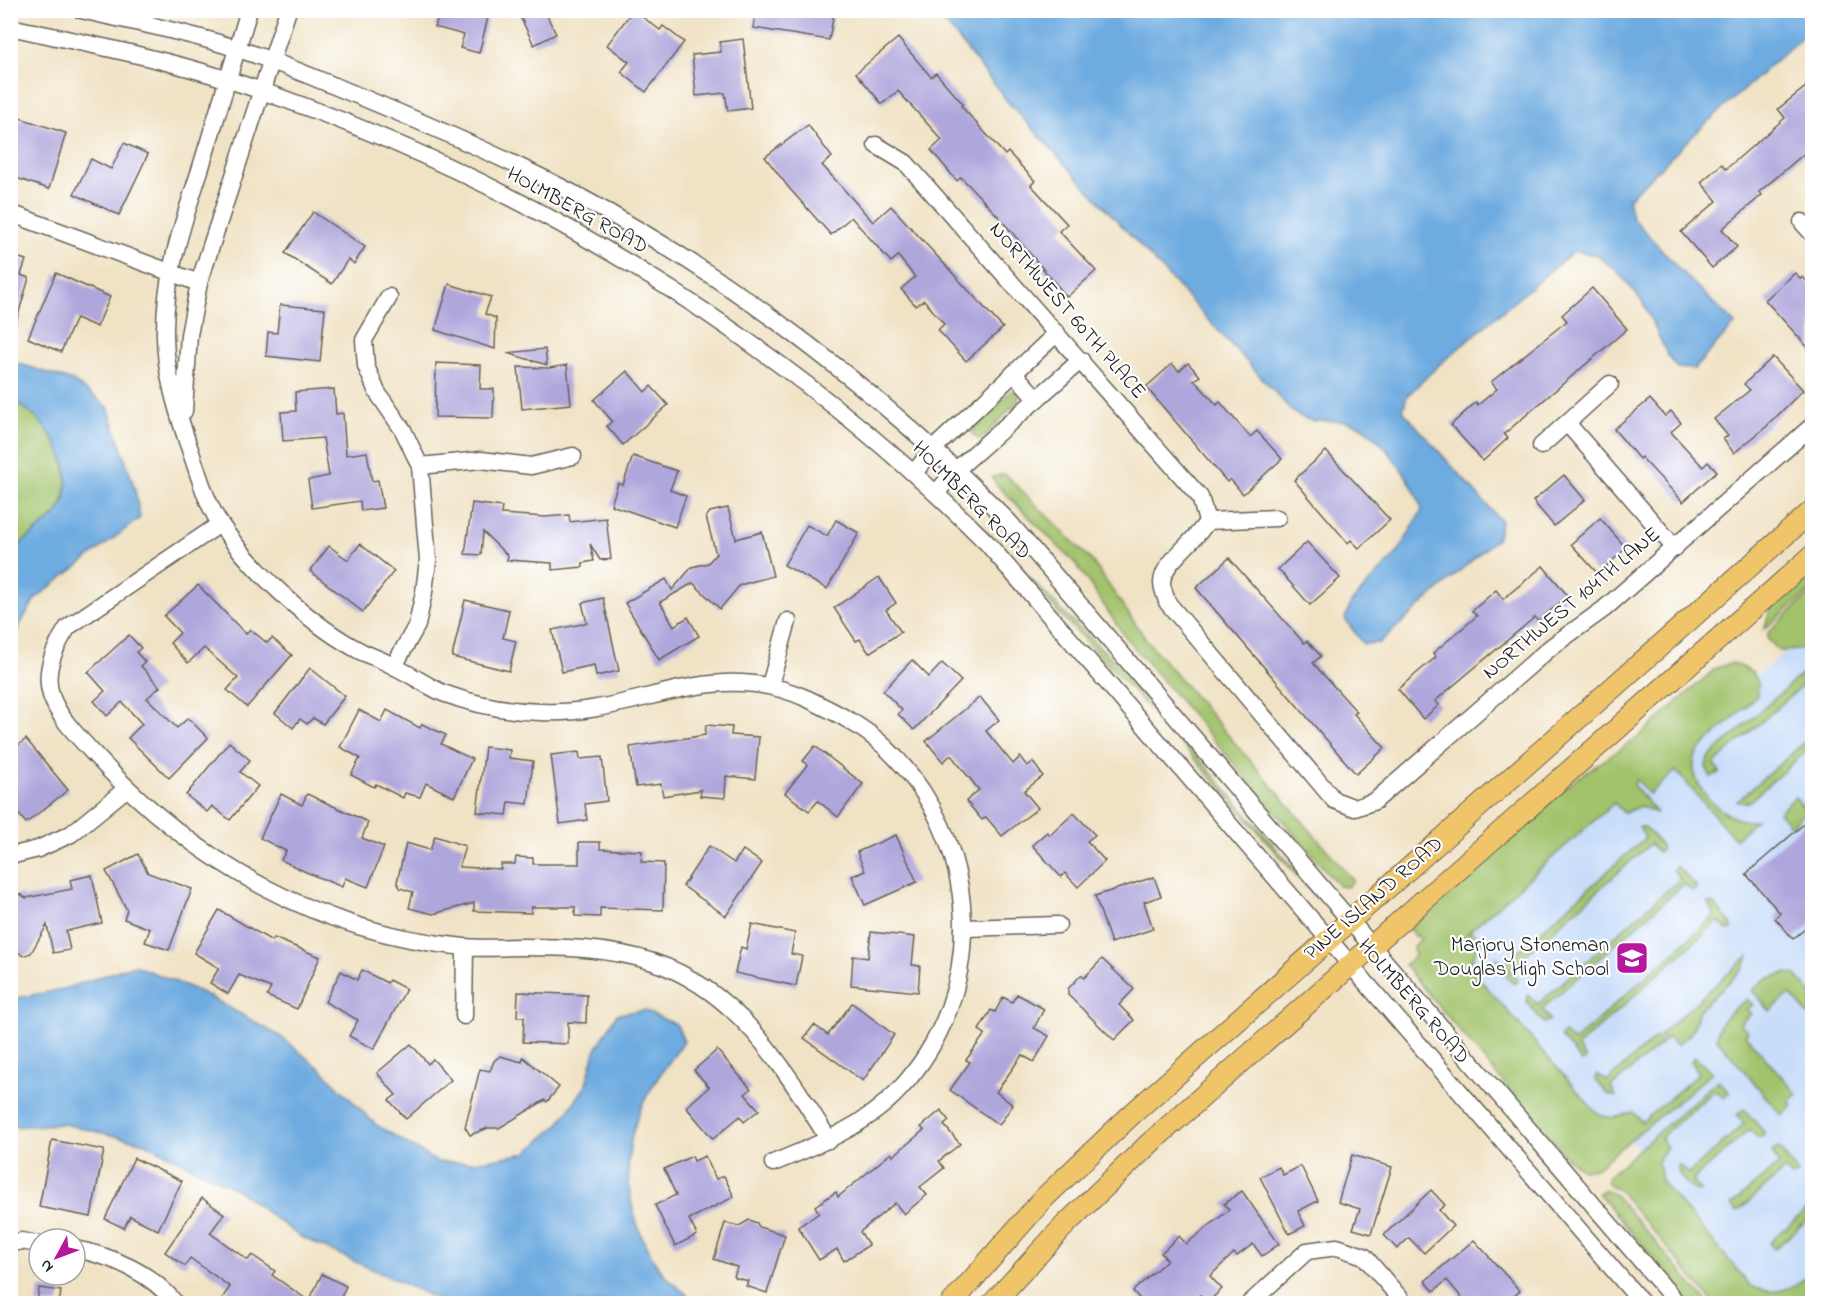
<svg xmlns="http://www.w3.org/2000/svg" width="1823" height="1314" font-family="'Indie Flower',sans-serif">
  <style>
    .built { fill: #c8ddf9 }
    .green { fill: #a2c36c; stroke: #5f7044; stroke-width: 1.5 }
    .water { fill: #6eabe0; stroke: #45647e; stroke-width: 1.5 }
    .building { fill: #afa6dc }
    .lines { fill: none; stroke-linecap: round; stroke-linejoin: round }
    .minor-casing { stroke: #666157; stroke-width: 19 }
    .major-casing { stroke: #666157; stroke-width: 23 }
    .minor { stroke: #fff; stroke-width: 16 }
    .major { stroke: #f0c469; stroke-width: 21 }
    .labels { text-anchor: middle; dominant-baseline: central; stroke-width: 4.5; stroke-linejoin: round; paint-order: stroke }
    .street-label { font-size: 21px; fill: #1c1c1c; stroke: #fff }
    .poi-label { font-size: 21px; fill: #1c1c1c; stroke: #fff; text-anchor: end }
  </style>
  <rect width="100%" height="100%" fill="#fff"/>
  <filter id="ink" filterUnits="userSpaceOnUse"><feTurbulence type="fractalNoise" baseFrequency=".0167" numOctaves="2"/><feDisplacementMap in="SourceGraphic" scale="12" xChannelSelector="R" yChannelSelector="G"/><feConvolveMatrix kernelMatrix="1 2 1 2 8 2 1 2 1" color-interpolation-filters="sRGB"/></filter>
  <filter id="wash" filterUnits="userSpaceOnUse"><feTurbulence type="fractalNoise" baseFrequency=".008" numOctaves="4" result="noise"/><feDisplacementMap in="SourceGraphic" scale="24" xChannelSelector="R" yChannelSelector="G"/><feGaussianBlur stdDeviation="1.35" result="paint"/><feColorMatrix in="noise" values="0 0 0 0 0 0 0 0 0 0 0 0 0 0 0 0 0 1.4 0 .05"/><feComposite in="paint" operator="in"/></filter>
  <g filter="url(#wash)">
    <rect width="100%" height="100%" fill="#f0e2c4"/>
    <path class="built" d="M1812,628V1303H1724L1645,1158L1630,1140L1595,1153L1445,975L1457,942L1635,782Z"/>
    <g class="green">
      <path d="M1012,390L1020,392L1018,401L982,439H978L972,433L974,428Z"/>
      <path d="M11,400C49,418 79,467 60,508C55,520 22,542 11,551Z"/>
      <path d="M1005,474L1092,561L1148,642L1353,880L1347,887L1339,886L1126,638L1076,564L996,484L992,477Z"/>
      <path d="M966,511L1071,620L1123,669L1316,895V898L1167,727L963,512Z"/>
      <path d="M1812,571V589L1764,629L1771,608Z"/>
      <path d="M1812,592V639L1800,650L1779,651L1767,638L1769,631Z"/>
      <path d="M1733,663L1753,672L1758,683L1757,696L1699,750C1678,779 1726,827 1756,820L1735,839L1676,771L1649,794L1637,780L1633,785L1657,813L1640,806L1624,813L1614,803L1465,935L1471,931L1481,941L1472,958L1477,976L1593,1109C1608,1122 1616,1118 1633,1112L1642,1122L1699,1073L1691,1061L1695,1057L1712,1073L1596,1168L1582,1170L1567,1158L1404,965L1415,956L1413,947L1421,939L1417,935L1415,937L1408,927L1576,779L1637,738L1716,668Z"/>
      <path d="M1812,665V677L1714,764L1720,772L1711,777L1706,767L1708,758Z"/>
      <path d="M1812,736V746L1750,801L1744,803L1737,801Z"/>
      <path d="M1795,797L1807,811L1791,826L1779,812Z"/>
      <path d="M1639,827H1645L1661,845V851L1658,852L1650,844L1509,970L1518,980L1516,983H1512L1496,964V957L1504,964L1645,838Z"/>
      <path d="M1676,866L1696,886L1695,890L1692,891L1684,884L1542,1009L1550,1020L1544,1023L1527,1002L1528,995L1538,1004L1680,879L1673,870Z"/>
      <path d="M1708,903H1713L1731,923L1732,929L1727,930L1718,921L1577,1047L1586,1059L1582,1062L1561,1037L1562,1034L1565,1033L1573,1042L1714,916Z"/>
      <path d="M1749,955L1743,969L1699,1010L1692,1032L1677,1045L1668,1037L1664,1041L1659,1035Z"/>
      <path d="M1785,973L1795,974L1812,994V1019L1790,994L1770,1011L1752,990L1764,980Z"/>
      <path d="M1747,999L1753,1005L1746,1009L1751,1014L1740,1023L1748,1032L1745,1035L1797,1094L1789,1101L1793,1105L1782,1116L1717,1039C1716,1020 1733,1010 1747,999Z"/>
      <path d="M1656,1037L1662,1043L1611,1087L1616,1096L1608,1094L1596,1080L1597,1074L1607,1081Z"/>
      <path d="M1718,1080L1729,1093L1724,1098L1715,1090L1660,1138L1667,1147L1658,1161L1661,1181L1751,1286C1776,1298 1794,1288 1812,1272V1290L1797,1303H1714L1619,1191L1607,1182V1177Z"/>
      <path d="M1744,1109L1764,1132L1763,1136L1758,1138L1750,1129L1693,1180L1700,1191C1690,1191 1677,1176 1678,1166L1679,1165L1688,1174L1744,1124L1737,1115Z"/>
      <path d="M1779,1148L1798,1173L1792,1177L1785,1170L1737,1212L1731,1205L1779,1164L1772,1152Z"/>
      <path d="M1605,1189L1615,1195L1708,1303H1688L1666,1273L1598,1193Z"/>
      <path d="M1812,1205V1216L1775,1249L1769,1243Z"/>
    </g>
    <g class="water">
      <path d="M1812,10V41L1802,37L1701,128L1628,199L1632,217L1678,268L1735,324L1694,369L1677,368L1667,354L1642,301L1618,272L1597,255L1574,251L1439,365L1407,396L1403,411L1501,521L1498,537L1379,643L1363,644L1345,619L1351,603L1398,552L1422,510C1416,485 1377,427 1349,422C1324,418 1314,428 1292,411L1008,102L948,26L923,11Z"/>
      <path d="M11,361L73,381L108,407L135,489L140,518L35,599L11,640V552C21,542 54,520 60,510C83,469 47,417 11,400Z"/>
      <path d="M134,965L201,992L280,1036L322,1070L375,1124L437,1162H475L526,1153L559,1124L585,1087L595,1051L617,1014L644,1010L677,1025L684,1042C666,1066 643,1095 635,1125C620,1173 631,1228 660,1269C669,1282 686,1293 697,1303H446L299,1236L236,1189L145,1143L64,1124L11,1127V999L64,989Z"/>
    </g>
    <g id="blocks">
      <g class="building">
        <path d="M440,10H490L479,53L460,48L464,35L435,27Z"/>
        <path d="M517,10H544L556,34L534,45Z"/>
        <path d="M633,10L660,30L663,26L684,42L646,92L621,72L629,62L607,45Z"/>
        <path d="M756,10H816L834,13L829,40L753,28Z"/>
        <path d="M898,38L931,77L936,73L963,104L961,106L1005,155L1008,152L1035,181L1031,185L1067,224L1059,231L1096,271L1067,297L997,215L961,177L957,181L931,150L942,140L898,91L882,104L856,73Z"/>
        <path d="M743,39L751,108L728,111L725,93L696,96L692,55L721,52L720,42Z"/>
        <path d="M1812,82V147L1759,192L1762,195L1722,229L1737,247L1712,268L1681,232L1717,201L1701,182L1722,164L1726,169L1785,118L1778,109Z"/>
        <path d="M20,118L66,133L49,189L10,176V147Z"/>
        <path d="M808,125L832,157L822,165L873,222L891,206L1003,328L966,361L938,330L944,324L924,300L916,306L901,289L915,277L898,256L891,262L851,217L831,235L789,188L765,157Z"/>
        <path d="M124,143L148,154L119,215L74,194L91,159L111,169Z"/>
        <path d="M313,212L365,247L354,264L348,259L332,284L285,253Z"/>
        <path d="M10,255L26,260L21,275L29,278L14,329H10Z"/>
        <path d="M56,273L110,297L97,327L76,318L61,352L28,338Z"/>
        <path d="M1795,273L1801,279L1803,277L1812,287V352L1765,300Z"/>
        <path d="M449,284L491,297L485,314L496,318L495,349L435,330Z"/>
        <path d="M1592,288L1627,329L1504,434L1508,438L1483,461L1451,425L1476,402L1478,405L1497,389L1491,382L1567,321L1562,315Z"/>
        <path d="M280,305L325,309L320,362L266,356L268,332L277,333Z"/>
        <path d="M545,349L547,365L507,353Z"/>
        <path d="M1773,357L1803,390L1766,427L1734,453L1723,439L1728,436L1714,419L1750,390L1744,384Z"/>
        <path d="M436,363L481,365L480,389H494L493,418L435,417Z"/>
        <path d="M1188,363L1200,376L1194,380L1217,405L1220,402L1250,437L1257,431L1282,459L1243,494L1230,479L1227,482L1146,387L1172,364L1179,371Z"/>
        <path d="M567,365L571,404L522,409L518,367L549,368Z"/>
        <path d="M627,371L645,392L651,386L668,405L623,445L607,426L612,421L594,400Z"/>
        <path d="M334,389L336,414L343,413L346,455L367,452L372,481L378,480L383,508L361,511L360,501L312,508L308,480L329,476L323,438L283,441L281,412L296,411L295,392Z"/>
        <path d="M1650,399L1665,416L1671,411L1681,423L1671,432L1703,467L1708,462L1717,471L1683,502L1641,457L1639,459L1614,429Z"/>
        <path d="M1326,451L1390,520L1359,548L1351,540L1348,543L1294,480Z"/>
        <path d="M633,456L677,471L670,490L686,496L675,527L611,505L618,483L623,485Z"/>
        <path d="M1564,475L1585,500L1554,526L1533,501Z"/>
        <path d="M472,503L502,507L501,514L545,517L569,515L570,522L606,518L611,559L600,560L590,544L594,561L583,563V567L552,570V563L507,560L508,556L483,532L481,555L465,554Z"/>
        <path d="M728,508L736,539L762,532L773,576L740,585L720,609L693,583L660,602L674,626L688,617L699,636L659,660L625,603L666,579L672,590L692,567L708,563L716,554L706,517L710,512Z"/>
        <path d="M1600,518L1626,548L1598,574L1571,544Z"/>
        <path d="M836,520L859,533L827,589L784,565L807,525L827,536Z"/>
        <path d="M1307,542L1340,578L1310,605L1278,569Z"/>
        <path d="M360,544L394,571L363,612L310,571L329,546L348,560Z"/>
        <path d="M1229,558L1304,643L1307,641L1321,656L1313,663L1357,712L1354,714L1385,748L1356,774L1196,588Z"/>
        <path d="M1543,566L1568,596L1538,621L1535,617L1435,701L1439,705L1423,719L1398,689L1436,657L1433,653L1477,616L1472,611L1496,590L1503,599Z"/>
        <path d="M879,577L896,603L886,610L901,632L869,653L860,639L856,641L834,608Z"/>
        <path d="M198,585L246,634L250,629L267,643L272,638L292,655L247,707L227,690L238,678L204,648L188,663L170,643L180,633L164,616Z"/>
        <path d="M603,598L619,671L596,676L594,665L562,672L552,630L587,623L582,603Z"/>
        <path d="M465,600L509,610L503,638L516,641L509,671L452,657Z"/>
        <path d="M129,635L141,648L136,652L145,662L141,666L160,687L147,698L177,728L188,718L208,738L169,778L128,738L142,724L122,702L107,716L94,701L105,691L88,672Z"/>
        <path d="M912,660L929,677L942,663L961,681L914,730L898,714L902,710L883,691Z"/>
        <path d="M310,668L345,696L323,724L313,718L307,724L300,719L293,728L275,713Z"/>
        <path d="M980,697L999,720L986,731L1013,764L1020,757L1027,766L1033,762L1043,776L1024,791L1038,808L1002,836L986,817L982,820L966,801L979,790L951,755L943,762L926,741Z"/>
        <path d="M359,710L381,722L387,710L420,728L422,724L446,735L441,744L472,759L454,797L426,783L420,797L405,793L403,798L376,784L374,787L351,775L360,758L340,747Z"/>
        <path d="M706,725L732,727L731,735L759,737L755,779L726,776L725,798L700,796L701,790L663,796L661,784L636,787L630,747L705,735Z"/>
        <path d="M26,739L68,790L26,823L10,804V752Z"/>
        <path d="M229,742L250,760L240,772L258,786L230,820L212,806L207,812L186,795Z"/>
        <path d="M815,746L863,784L838,817L818,801L809,811L785,793L807,765L803,761Z"/>
        <path d="M485,747L510,750L509,758L533,761L528,804L509,802L507,815L477,812Z"/>
        <path d="M579,752L580,759L602,757L607,801L585,804L587,820L560,824L551,755Z"/>
        <path d="M281,794L302,805L307,794L368,822L362,838L384,847L368,887L345,878L342,887L306,872L281,860L286,851L260,838Z"/>
        <path d="M1074,813L1095,835L1087,841L1105,861L1078,887L1065,873L1061,877L1032,845L1047,832L1050,835Z"/>
        <path d="M1812,817V923L1793,939L1775,918L1780,913L1746,874Z"/>
        <path d="M896,835L917,882L865,905L852,876L865,871L857,852Z"/>
        <path d="M435,836L465,846L459,867L501,869V864H515L516,857L533,858V864H579V842H600V849L642,851L641,862L664,863L663,910L600,908V917L575,916V907H531V913L474,911V903L433,914L409,908L413,892L400,888L397,882L406,843L430,850Z"/>
        <path d="M709,846L734,863L743,850L762,863L726,916L683,886Z"/>
        <path d="M138,854L148,873L192,889L169,950L145,942L150,929L124,919L127,910L106,871Z"/>
        <path d="M92,875L102,923L66,931L70,950L53,953L47,925L31,953L23,956L16,950L10,951V898L20,894L26,898L72,889L70,880Z"/>
        <path d="M1154,877L1161,896L1144,902L1153,929L1111,943L1095,896Z"/>
        <path d="M219,910L272,941L274,938L320,957L297,1009L267,996L271,988L239,975L228,994L210,983L219,968L194,953Z"/>
        <path d="M752,924L795,933L791,954L802,956L796,986L735,973L741,947L746,949Z"/>
        <path d="M871,932L915,937L912,965L920,966L918,992L851,985L853,956L868,958Z"/>
        <path d="M1102,959L1134,989L1119,1005L1134,1020L1114,1040L1068,995V989L1081,975L1084,978Z"/>
        <path d="M362,970L387,983L389,980L406,989L374,1049L349,1036L358,1020L325,1002L341,971L357,980Z"/>
        <path d="M518,992L587,995L586,1023L568,1022V1044L523,1042L524,1017H517Z"/>
        <path d="M1017,994L1044,1009L1034,1028L1049,1036L1034,1062L1022,1055L996,1092L1013,1105L999,1125L950,1090L970,1062L966,1060L985,1034L979,1030L991,1010L995,1012L1003,997L1012,1002Z"/>
        <path d="M852,1003L894,1035L863,1081L804,1038L814,1025L828,1035Z"/>
        <path d="M411,1044L428,1064L433,1059L451,1080L406,1119L389,1100L396,1095L377,1073Z"/>
        <path d="M717,1050L751,1089L745,1094L759,1110L744,1122L740,1116L713,1139L686,1107L709,1087L694,1070Z"/>
        <path d="M500,1056L522,1062L523,1057L559,1087L547,1102L545,1100L499,1128H488L470,1135L465,1127L480,1069L490,1071L494,1061Z"/>
        <path d="M941,1110L949,1121L944,1125L960,1144L939,1161L944,1168L920,1187L927,1195L904,1214L895,1203L860,1232L869,1245L844,1261L837,1249L819,1260L798,1227L819,1213L815,1206L836,1192L838,1197L891,1153L893,1156L924,1130L921,1127Z"/>
        <path d="M52,1140L104,1150L91,1217L39,1207Z"/>
        <path d="M1352,1155L1392,1167L1371,1234L1353,1229L1360,1209L1338,1202Z"/>
        <path d="M692,1156L694,1161L705,1156L716,1179L724,1176L734,1197L689,1219L697,1235L675,1246L655,1205L676,1195L664,1169Z"/>
        <path d="M134,1158L182,1181L158,1230L130,1216L124,1228L105,1219Z"/>
        <path d="M1301,1166L1318,1201L1298,1211L1305,1226L1289,1234L1260,1177L1279,1167L1283,1175Z"/>
        <path d="M1431,1190L1445,1205L1439,1210L1453,1226L1424,1253L1409,1238L1397,1249L1384,1235Z"/>
        <path d="M1242,1191L1279,1244L1262,1256L1253,1244L1237,1256L1234,1253L1210,1276L1222,1289L1207,1303L1200,1295L1190,1304H1144L1133,1291L1167,1260L1161,1253L1179,1236L1186,1244L1229,1210L1224,1204Z"/>
        <path d="M202,1198L224,1214L210,1233L248,1260L252,1255L275,1271L272,1275L309,1301L322,1274L346,1286L338,1304H218L230,1287L190,1258L185,1266L165,1252Z"/>
        <path d="M749,1220L757,1223L759,1227L785,1235L767,1293L746,1286L748,1281L734,1277L737,1267L714,1259L725,1223L739,1226Z"/>
        <path d="M1474,1240L1520,1291L1514,1296L1520,1304H1467L1447,1280L1434,1291L1425,1281Z"/>
        <path d="M39,1288L61,1291L59,1304H37Z"/>
      </g>
    </g>
  </g>
  <g filter="url(#ink)">
    <use href="#blocks" fill-opacity="0" stroke="#666157" stroke-width="1.5"/>
    <g class="lines">
      <g class="minor-casing">
        <g id="minor">
          <path d="M81,10C133,22 187,32 238,49C279,62 319,80 359,96C434,127 508,159 580,197C737,281 884,395 1009,522L1678,1304"/>
          <path d="M249,10C233,63 217,115 201,167C183,223 164,275 165,335C165,371 176,407 187,441C197,468 205,502 221,525C252,571 313,627 362,652C373,657 385,661 395,667C412,675 427,686 443,693C475,705 507,711 541,712C637,717 709,654 808,699C835,712 863,726 885,747C982,838 991,993 898,1091C865,1126 818,1145 773,1163"/>
          <path d="M10,27C83,43 158,57 229,80C512,172 777,333 987,543L1643,1304"/>
          <path d="M876,145L906,163L1200,497L1207,521C1197,541 1162,562 1162,583C1162,589 1166,596 1167,602L1334,800L1355,808L1375,801L1551,647L1604,609L1812,426"/>
          <path d="M10,213L199,283"/>
          <path d="M1802,222L1812,233"/>
          <path d="M389,297L364,340L366,366L377,392L403,430L420,466L428,560L424,592L417,625L394,666"/>
          <path d="M1014,373L1037,399"/>
          <path d="M184,411L189,335L199,283L288,10"/>
          <path d="M1567,423L1675,548"/>
          <path d="M1541,446L1610,384"/>
          <path d="M420,466L481,460L531,466L573,456"/>
          <path d="M914,473L933,449L1057,333"/>
          <path d="M937,492L957,469L1081,360"/>
          <path d="M1207,521L1277,518"/>
          <path d="M220,524L68,627C29,686 54,711 95,755C193,862 319,933 464,947C483,949 502,947 521,947C563,947 612,948 653,962C738,990 785,1069 829,1140"/>
          <path d="M770,685L788,621"/>
          <path d="M10,856L38,849L71,834L126,789"/>
          <path d="M966,928L1058,925"/>
          <path d="M464,1016L465,948"/>
          <path d="M10,1244L21,1241L39,1244"/>
          <path d="M75,1249C112,1256 152,1273 176,1304"/>
          <path d="M1249,1304L1307,1251L1337,1247L1364,1256L1405,1304"/>
        </g>
      </g>
      <g class="major-casing">
        <g id="major">
          <path d="M951,1304L1044,1198L1131,1115L1812,511"/>
          <path d="M992,1304L1065,1225L1150,1143L1812,556"/>
        </g>
      </g>
      <use href="#minor" class="minor"/>
      <use href="#major" class="major"/>
    </g>
  </g>
  <defs>
    <g id="school-square" transform="scale(1.725)"><rect x="-9" y="-9" width="18" height="18" rx="4" fill="#b5179e" stroke="#fff"/><path d="M0-5L7-2L0 1L-7-2ZM-4 1L0 2.5L4 1V4Q0 6-4 4Z" fill="#fff"/></g>
  </defs>
  <g fill-rule="evenodd">
    <use href="#school-square" x="1632" y="958"/>
  </g>
  <g class="labels">
    <g class="street-label">
      <text transform="translate(577 211) rotate(29)">HOLMBERG ROAD</text>
      <text transform="translate(1067 311) rotate(49)">NORTHWEST 60TH PLACE</text>
      <text transform="translate(971 501) rotate(45)">HOLMBERG ROAD</text>
      <text transform="translate(1572 604) rotate(-40)">NORTHWEST 104TH LANE</text>
      <text transform="translate(1374 899) rotate(-41)">PINE ISLAND ROAD</text>
      <text transform="translate(1413 1002) rotate(49)">HOLMBERG ROAD</text>
    </g>
    <g class="poi-label">
      <text x="1609" y="946">Marjory Stoneman<tspan x="1609" dy="24">Douglas High School</tspan></text>
    </g>
  </g>
  <rect width="1823" height="1314" fill="none" stroke="#fff" stroke-width="36"/>
  <g transform="translate(57 1257) rotate(229)"><circle r="28" fill="#ffffff" stroke="#a4a4a4" stroke-width="1.5"/>
  <path d="M0-4.5L10 22L0 15L-10 22Z" fill="#b5179e"/>
  <text y="-9" font-size="16" font-weight="bold" text-anchor="middle" fill="#1c1c1c">N</text>
  </g>
</svg>
